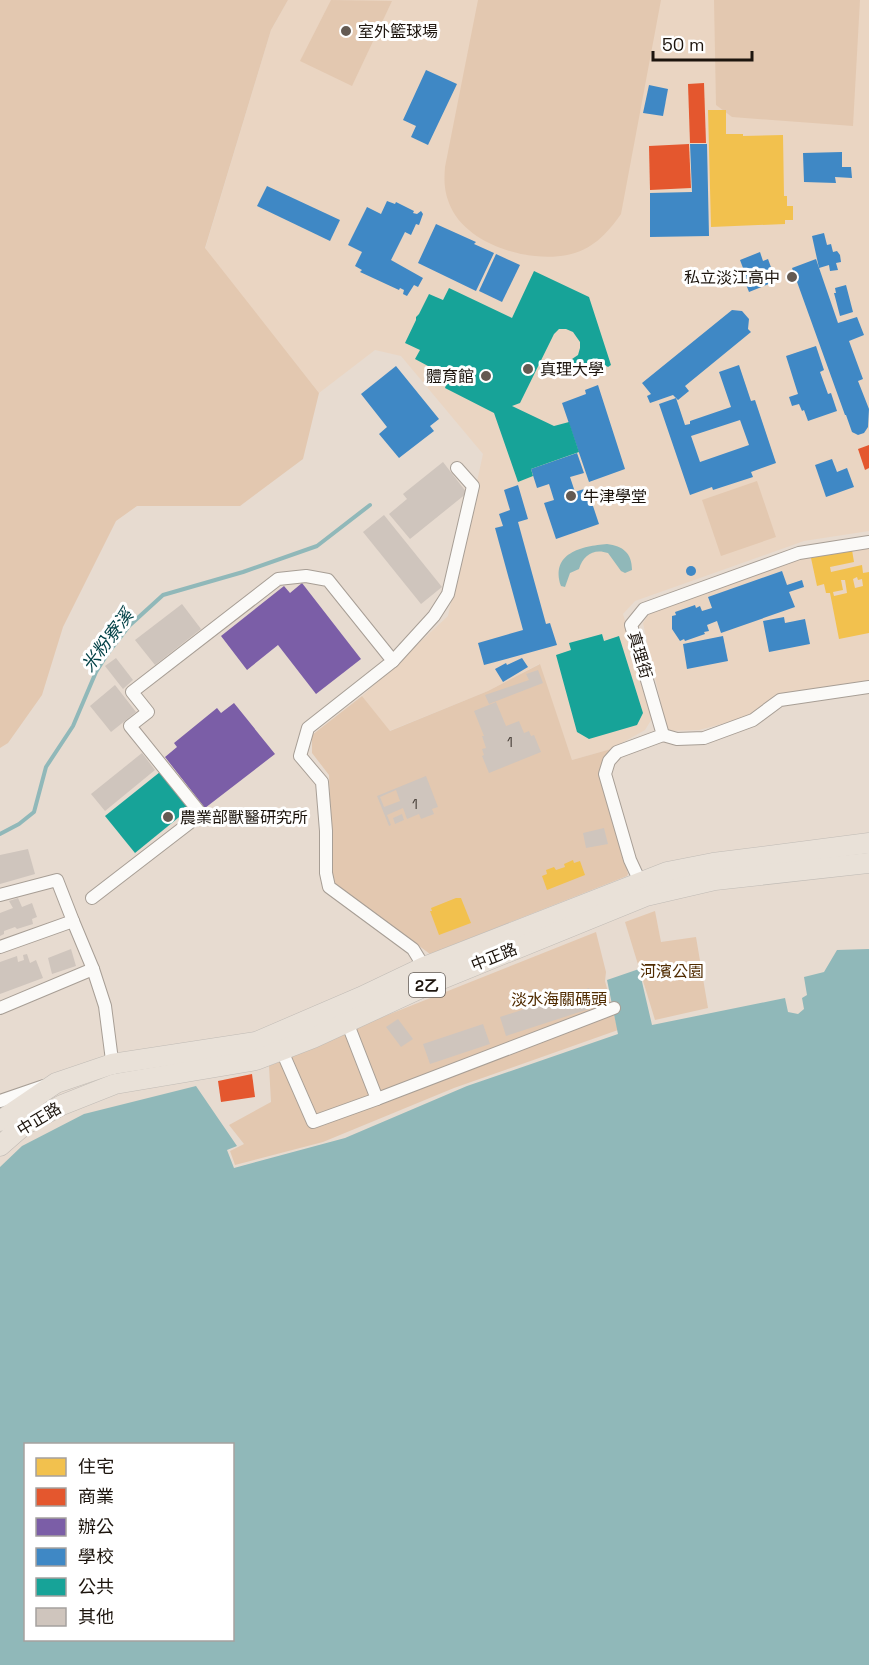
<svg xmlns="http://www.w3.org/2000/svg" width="869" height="1665" font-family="'Space Grotesk','Noto Sans TC',sans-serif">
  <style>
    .built { fill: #ead5c2 }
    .green { fill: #e3c8b0 }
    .water { fill: #90b8b9; fill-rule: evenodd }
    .homes { fill: #f2c14e; fill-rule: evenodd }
    .shops { fill: #e4572e }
    .offices { fill: #7b5ea7 }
    .schools { fill: #3f88c5; fill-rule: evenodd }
    .public { fill: #17a398 }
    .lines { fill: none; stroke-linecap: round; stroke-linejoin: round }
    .stream { stroke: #90b8b9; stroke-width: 4 }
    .building { fill: #cfc5bd; fill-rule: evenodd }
    .street-casing { stroke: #a79e95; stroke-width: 14 }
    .primary-casing { stroke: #c0bbb5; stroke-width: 21 }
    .street { stroke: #fbfaf8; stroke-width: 12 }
    .primary { stroke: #e9e1d8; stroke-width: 20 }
    .poi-dot { fill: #645a52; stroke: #fff; stroke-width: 2 }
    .labels { text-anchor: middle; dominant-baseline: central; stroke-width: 6; stroke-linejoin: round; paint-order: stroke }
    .number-label { font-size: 14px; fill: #4a423b }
    .shield { fill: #fff; stroke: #615b56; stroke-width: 1.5 }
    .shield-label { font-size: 15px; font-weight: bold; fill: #1d150e }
    .poi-label { font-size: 16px; fill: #1d150e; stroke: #fff; text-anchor: start }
    .street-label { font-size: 16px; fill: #1d150e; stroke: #fff }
    .park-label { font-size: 16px; fill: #502b00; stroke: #fff }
    .water-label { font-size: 18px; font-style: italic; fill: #034247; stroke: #fff }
  </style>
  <rect width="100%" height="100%" fill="#e7dbd0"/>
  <g class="built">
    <path d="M288,0H869V531L804,541L635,601L623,614L653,717L645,730L611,749L572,760L539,664L488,691L389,731L362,696L448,616L483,454L401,356L375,350L319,393L205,249L271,30Z"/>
    <path d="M869,544V683L830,690L748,717L699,730L667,731L643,623L651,611L799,556Z"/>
  </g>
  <g class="green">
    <path d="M0,0H288L271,30L205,248L319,393L303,459L240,506H137L116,521L63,627L42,695L8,743L0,748Z"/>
    <path d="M331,0L392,1L352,86L300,61Z"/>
    <path d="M478,0H661L621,214C608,233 591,251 567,255C528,263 464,244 449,203C444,190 444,180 445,167Z"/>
    <path d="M714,0H860L853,126L732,117L716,105Z"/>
    <path d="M757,481L776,537L721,556L702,500Z"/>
    <path d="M540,664L572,760L611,749L602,770L628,874L627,876L430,954L333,882L329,775L312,753V735L362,696L390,731L488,691Z"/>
    <path d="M655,911L661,942L696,937L708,1008L655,1020L625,922Z"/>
    <path d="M596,932L606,972L605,981L618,1030L454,1088L323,1142L235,1165L230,1151L244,1144L229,1125L271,1102L269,1066L350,1030Z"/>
  </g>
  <g class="water">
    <path d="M607,544C623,546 632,553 632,570L625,573L621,571L608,553C594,548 583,555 579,569L570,573L565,587L561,586C550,553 582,546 607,544Z"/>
    <path d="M869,949V1665H0V1167L22,1146L84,1114L196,1086L237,1146L227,1150L234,1168L345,1138L467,1086L618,1034L607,980L639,969L652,1025L785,998L788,1012L798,1014L804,1009L802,998L807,995L804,977L824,972L837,950ZM26,1444H232V1640H26Z"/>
  </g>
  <g class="homes">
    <path d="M708,110H726V134H743V136L783,135L784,196H787V206H793V220H785V224L711,227Z"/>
    <path d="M852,550L854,562L830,567L831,572L862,565L863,573L869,572V633L839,639L830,593H826L824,584L817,586L811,558ZM857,577L858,580L862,579L863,586L855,588L853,579ZM841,580H845L847,593L834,596L833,592L843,590Z"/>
    <path d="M573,860L574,863L580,861L585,875L547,890L542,876L547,874L546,870L554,867L556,870L565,867L564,864Z"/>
    <path d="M456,898H461L471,923L439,935L430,911H432L431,908Z"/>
  </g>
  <g class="shops">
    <path d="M704,83L706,143H690L688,84Z"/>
    <path d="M689,144L691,188L650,190L649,146Z"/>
    <path d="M869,445V468L865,470L858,449Z"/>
    <path d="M252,1074L255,1097L221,1102L218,1081Z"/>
  </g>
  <g class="offices">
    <path d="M302,583L361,659L316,694L278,645L247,670L221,636L284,586L290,593Z"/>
    <path d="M234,703L275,754L205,808L165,757L177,747L174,743L217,708L221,713Z"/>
  </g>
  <g class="schools">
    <path d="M426,70L457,84L428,145L411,137L416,126L403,120Z"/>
    <path d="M649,85L668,89L663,116L643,113Z"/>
    <path d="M690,144H707L709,236L650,237V193L692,192Z"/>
    <path d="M842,152V167H851L852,178L835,177L836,183L804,182L803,153Z"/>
    <path d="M267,186L340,220L330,241L257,206Z"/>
    <path d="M387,201L395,204L396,202L414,211L413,213L417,214L421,211L423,214L419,225L416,224L411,235L405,232L391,260L423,278L418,287L414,285L407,296L403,294L404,290L400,288L399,290L360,272L362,270L355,266L362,252L348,245L367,207L381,214Z"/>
    <path d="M436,224L476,242L474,244L494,253L476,291L418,263Z"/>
    <path d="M824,233L827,245L831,244L833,252L837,251L840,255L841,262L836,263L838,270L830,271L829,265L819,268L812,236Z"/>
    <path d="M760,252L763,261L768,259L776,281L749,292L740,269L743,268L740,260Z"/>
    <path d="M496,254L520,265L502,302L479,291Z"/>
    <path d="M816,259L838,323L857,317L864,335L849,341L863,379L858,381L869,409L868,427L864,433L858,435L852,432L846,415H845L792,268Z"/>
    <path d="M846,285L853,312L840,316L834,293H836L835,288Z"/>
    <path d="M732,310L742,311L749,319L748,329L751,332L685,386L689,391L678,400L673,395L650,403L647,396L651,394L642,383Z"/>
    <path d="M816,346L824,370L820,372L828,394L831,393L837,411L808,421L804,410L802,411L799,404L792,406L789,397L798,394L786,356Z"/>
    <path d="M739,365L751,401L755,400L776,463L751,472L753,477L713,490L712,487L690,495L659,404L676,398L685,425L690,424V421L731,407L719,372ZM740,420L749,445L700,462L691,436Z"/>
    <path d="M396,366L439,419L430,426L434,431L399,458L379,434L387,427L361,394Z"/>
    <path d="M598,385L625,469L589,482L562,403L586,394L585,390Z"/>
    <path d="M577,453L584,473L570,477L575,492L587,488L599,524L556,539L544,503L554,500L549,484L537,488L531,469Z"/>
    <path d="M832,459L837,472L847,468L854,487L826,497L815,465Z"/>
    <path d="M518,485L528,519L518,522L546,624L550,623L557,645L484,665L478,643L523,630L495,528L503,526L499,514L510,510L504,490Z"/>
    <circle cx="691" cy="571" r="5"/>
    <path d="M782,571L787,585L802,580L804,587L789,592L795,607L721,633L717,621L707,625L709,631L704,632L705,634L685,641L684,639L680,641L672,629V616L676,615L675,612L695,605L696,608L700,606L702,611L712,608L708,597Z"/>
    <path d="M784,617L785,623L805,619L810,644L769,652L763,621Z"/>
    <path d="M723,636L728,661L687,669L683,644Z"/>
    <path d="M522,658L528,667L503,682L495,669L506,663L507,665Z"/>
  </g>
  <g class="public">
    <path d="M534,271L589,297L611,365L608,367L594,359L582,372L565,377L549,374L557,361L566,362L572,359L578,355L580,348V342L573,332L566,329H559L554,334L520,403L512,406L554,426L569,422L579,452L531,469L533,476L518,482L494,413L445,388L446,385L438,380L441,373L415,359L420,350L405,343L416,320V317L419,314L429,294L443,300L449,288L512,318Z"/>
    <path d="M602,634L604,641L619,636L643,713L637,725L589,739L577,732L556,655L571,650L569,643Z"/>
    <path d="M160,772L189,809L135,853L105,816Z"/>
  </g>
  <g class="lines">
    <path class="stream" d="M0,834L19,824L34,812L46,767L73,726L96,672L108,653L129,626L163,595L243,572L317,546L370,505"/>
  </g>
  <g class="building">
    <path d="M443,462L467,493L410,539L389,514L407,499L403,494Z"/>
    <path d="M384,515L442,587L421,604L363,532Z"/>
    <path d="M182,604L201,629L155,665L135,640Z"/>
    <path d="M116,658L133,680L123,689L105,666Z"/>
    <path d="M538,670L543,683L489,704L485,695L529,680L526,674Z"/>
    <path d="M115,685L136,712L111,732L90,706Z"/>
    <path d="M496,702L506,726L519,721L524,733L529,731L531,736L534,735L541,752L489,773L482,756L484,755L482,749L486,748L482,736H484L474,711Z"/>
    <path d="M142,753L155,770L105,811L91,794Z"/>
    <path d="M426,776L438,807L432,809L434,814L421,819L419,814L407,819L403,808L387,815L391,825L389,826L377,796ZM396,790L400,801L384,807L380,797Z"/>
    <path d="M402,814L404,820L395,824L393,818Z"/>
    <path d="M604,828L608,844L586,848L583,833Z"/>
    <path d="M28,849L35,874L0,884V855Z"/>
    <path d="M18,898L22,907L32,903L37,917L32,919L33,924L17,929L15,927L4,931V934L0,936V913L13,908L9,901Z"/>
    <path d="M71,949L76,966L52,974L48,958Z"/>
    <path d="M27,954L30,963L36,960L43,978L0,994V962L17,956L18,962L24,960L23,955Z"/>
    <path d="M589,988L595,1007L506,1036L500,1017Z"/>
    <path d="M398,1019L413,1039L401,1047L386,1027Z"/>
    <path d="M483,1024L490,1044L430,1064L423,1044Z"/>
  </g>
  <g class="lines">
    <g class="street-casing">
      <g id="street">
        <path d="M393,661L434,616L448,594L473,486L457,468"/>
        <path d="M663,735L677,739L704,738L753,720L780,700L869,687"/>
        <path d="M643,888L630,860L605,774L609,761L617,752L663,735L631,625L644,609L799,553L869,542"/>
        <path d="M0,895L57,880L73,921"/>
        <path d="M92,898L201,814L130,726L148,712L132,692L278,579L306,576L328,580L393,661L308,728L300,756L322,782L326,831V873L329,887L413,949L424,967"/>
        <path d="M0,947L73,921L93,969L105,1006L113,1068"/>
        <path d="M0,1008L93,969"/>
        <path d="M347,1022L377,1099L614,1008"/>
        <path d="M285,1058L313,1122L377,1099"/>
        <path d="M0,1101L44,1086"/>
      </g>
    </g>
    <g class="primary-casing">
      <g id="primary">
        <path d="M0,1121L56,1083L112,1064L256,1042L361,997L424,967L667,872L713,863L869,843"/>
        <path d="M0,1146L24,1125L62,1105L115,1084L256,1060L313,1038L432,983L646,896L715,880L869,863"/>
      </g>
    </g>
    <use href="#street" class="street"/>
    <use href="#primary" class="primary"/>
  </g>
  <g class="poi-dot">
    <circle cx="346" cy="31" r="6"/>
    <circle cx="792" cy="277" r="6"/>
    <circle cx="528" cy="369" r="6"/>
    <circle cx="486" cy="376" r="6"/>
    <circle cx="571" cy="496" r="6"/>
    <circle cx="168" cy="817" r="6"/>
  </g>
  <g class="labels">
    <g class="number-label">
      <text x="510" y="742">1</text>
      <text x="415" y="804">1</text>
    </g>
    <rect class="shield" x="409" y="973" width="36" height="24" rx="4.5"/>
    <g class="shield-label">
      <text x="427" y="985">2乙</text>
    </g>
    <g class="poi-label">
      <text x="358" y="31">室外籃球場</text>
      <text x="780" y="277" text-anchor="end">私立淡江高中</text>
      <text x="540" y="369">真理大學</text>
      <text x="474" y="376" text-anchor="end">體育館</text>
      <text x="583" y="496">牛津學堂</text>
      <text x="180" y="817">農業部獸醫研究所</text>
    </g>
    <g class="street-label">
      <text transform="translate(640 655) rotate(74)">真理街</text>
      <text transform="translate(494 957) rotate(-22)">中正路</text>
      <text transform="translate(39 1119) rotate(-31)">中正路</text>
    </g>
    <g class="park-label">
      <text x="672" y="971">河濱公園</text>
      <text x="559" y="999">淡水海關碼頭</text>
    </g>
    <g class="water-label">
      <text transform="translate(107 640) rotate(-53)">米粉寮溪</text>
    </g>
  </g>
  <rect x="24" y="1443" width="210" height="198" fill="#ffffff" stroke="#a5a19f" stroke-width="1.5"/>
  <rect x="36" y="1458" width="30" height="18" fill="#f2c14e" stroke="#a5a19f" stroke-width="1.5"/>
  <text x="78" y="1473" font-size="18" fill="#1d150e">住宅</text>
  <rect x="36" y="1488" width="30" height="18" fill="#e4572e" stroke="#a5a19f" stroke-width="1.5"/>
  <text x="78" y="1503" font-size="18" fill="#1d150e">商業</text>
  <rect x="36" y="1518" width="30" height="18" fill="#7b5ea7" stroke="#a5a19f" stroke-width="1.5"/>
  <text x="78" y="1533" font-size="18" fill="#1d150e">辦公</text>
  <rect x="36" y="1548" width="30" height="18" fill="#3f88c5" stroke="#a5a19f" stroke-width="1.5"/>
  <text x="78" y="1563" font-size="18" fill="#1d150e">學校</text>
  <rect x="36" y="1578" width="30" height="18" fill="#17a398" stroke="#a5a19f" stroke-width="1.5"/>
  <text x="78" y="1593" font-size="18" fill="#1d150e">公共</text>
  <rect x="36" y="1608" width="30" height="18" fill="#cfc5bd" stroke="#a5a19f" stroke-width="1.5"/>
  <text x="78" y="1623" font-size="18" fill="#1d150e">其他</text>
  <path d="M653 51v9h99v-9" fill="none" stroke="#1d150e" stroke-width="3"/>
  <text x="662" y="51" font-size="18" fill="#1d150e" stroke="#ffffff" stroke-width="4.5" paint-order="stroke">50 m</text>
</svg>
